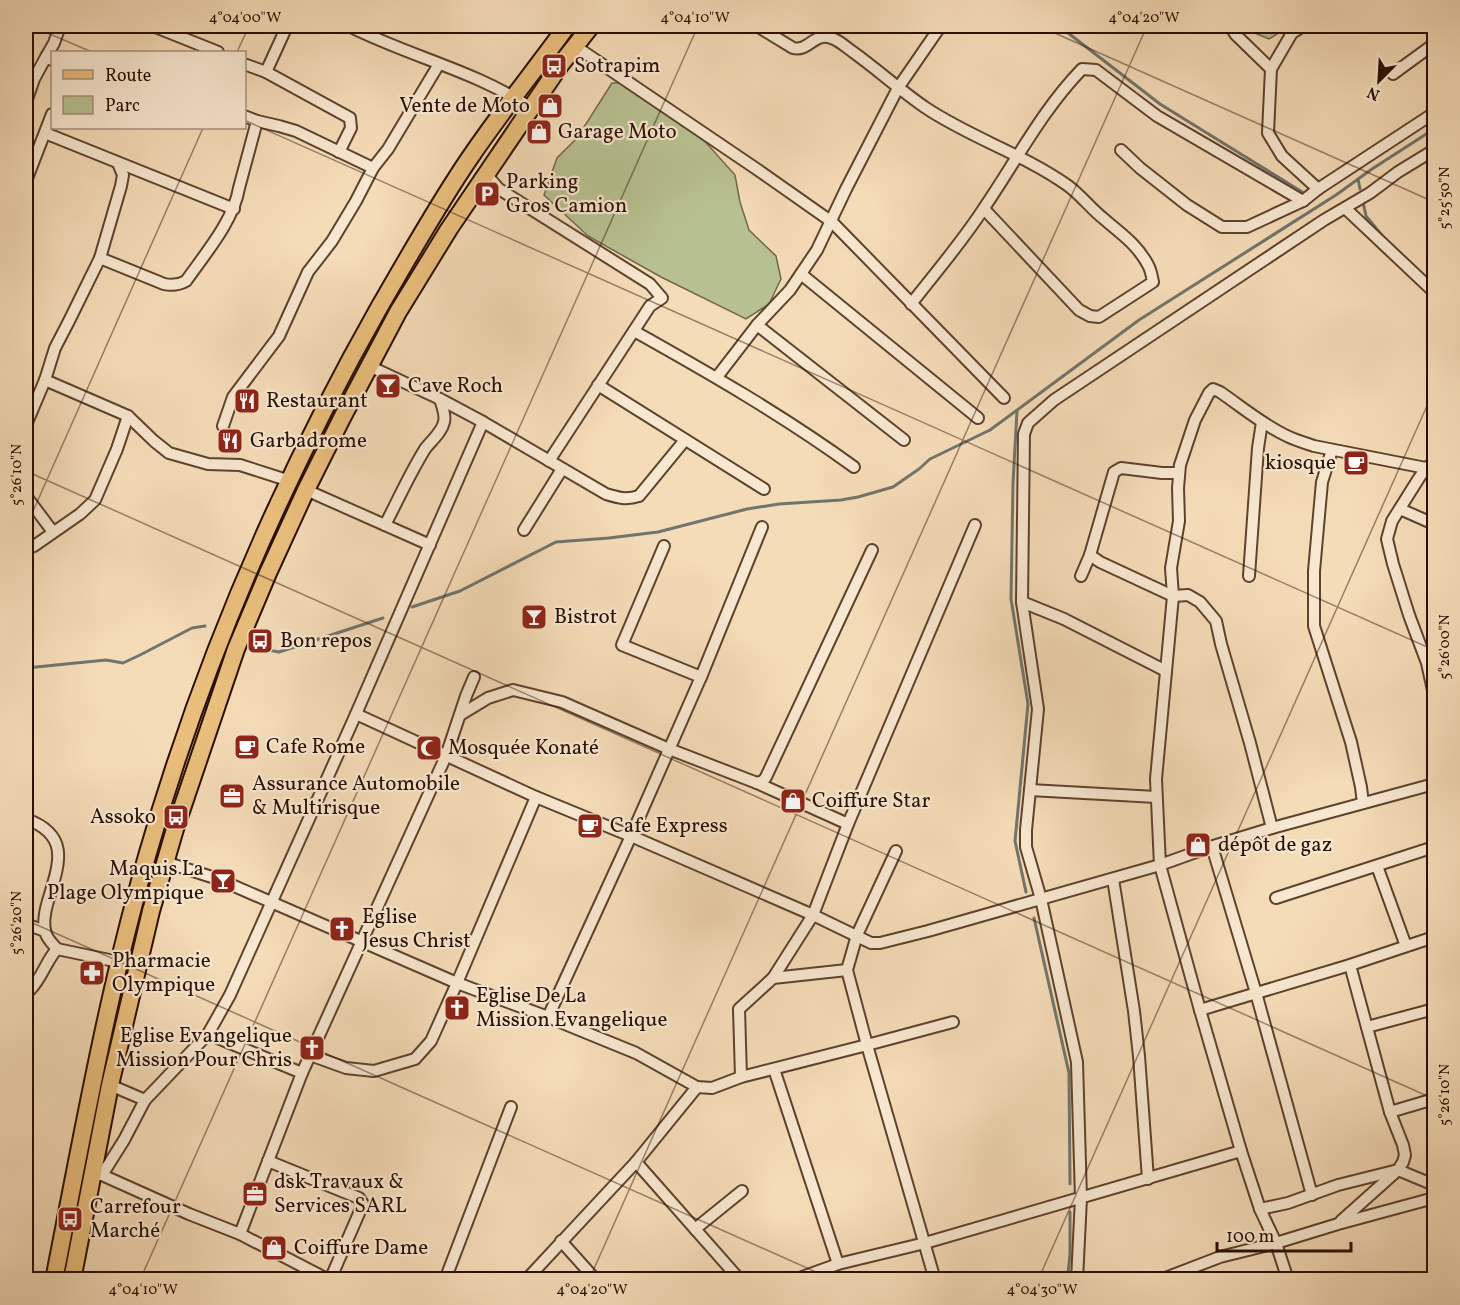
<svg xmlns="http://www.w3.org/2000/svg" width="1460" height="1305" font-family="Vollkorn,serif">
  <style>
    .green { fill: #b8c192; stroke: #716849; stroke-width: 1.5 }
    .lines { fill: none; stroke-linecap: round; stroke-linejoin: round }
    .stream { stroke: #70756e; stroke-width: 3 }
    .street-casing { stroke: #5d422e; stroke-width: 14 }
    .primary-casing { stroke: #2a0e00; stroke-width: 20 }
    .street { stroke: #f8e8d1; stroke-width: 10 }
    .primary { stroke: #eabe7c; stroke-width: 16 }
    .ticks { fill: none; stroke: #2a0e00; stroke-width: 1.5; stroke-opacity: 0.45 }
    .labels { text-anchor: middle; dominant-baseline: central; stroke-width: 4.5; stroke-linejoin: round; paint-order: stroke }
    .poi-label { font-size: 21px; fill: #2a0e00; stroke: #f8e8d1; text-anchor: start }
    .neatline { fill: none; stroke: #2a0e00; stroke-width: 2 }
    .ticks-label { font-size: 15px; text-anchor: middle; fill: #2a0e00 }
  </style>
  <rect width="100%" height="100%" fill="#f5dcb8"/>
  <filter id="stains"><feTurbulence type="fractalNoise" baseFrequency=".00333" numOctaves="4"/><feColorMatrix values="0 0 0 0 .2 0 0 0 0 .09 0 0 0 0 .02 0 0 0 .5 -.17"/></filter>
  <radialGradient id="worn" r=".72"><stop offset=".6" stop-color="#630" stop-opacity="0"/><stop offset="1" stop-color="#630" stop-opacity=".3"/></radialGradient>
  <g class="green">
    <path d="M1251,26H1290L1269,39L1252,32Z"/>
    <path d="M612,83H629L701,137L735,175L740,202L749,230L776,256L781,279L769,304L746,319L661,277L588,236L544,195L557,158L577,138Z"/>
  </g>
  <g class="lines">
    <g class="stream">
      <path d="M1059,26L1160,104L1307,195"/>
      <path d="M1358,179L1360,189"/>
      <path d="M1363,202L1366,216L1385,239"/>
      <path d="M1017,411L1013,483L1011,599L1028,704L1015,841L1026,892"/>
      <path d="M412,607L460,591L556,542L609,538L658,532L747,509L779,504L841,500L858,497L893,487L919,469L930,459L990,430L1139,320L1336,195L1372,169L1434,129"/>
      <path d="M256,648L279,652L383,618"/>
      <path d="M26,668L106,660L123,663L140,655L192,628L205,626"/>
      <path d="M1034,918L1069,1073L1070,1184"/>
      <path d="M1068,1274L1070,1254V1212"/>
    </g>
    <g class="street-casing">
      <g id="street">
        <path d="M153,26L218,52"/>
        <path d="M349,26C408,56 476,71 531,108"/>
        <path d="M757,26L793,48C810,52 814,30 834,39C841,42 847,48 853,52C878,70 901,91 926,108C971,138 1023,154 1067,185C1081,195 1091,209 1104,219C1121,234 1137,244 1148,265C1151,270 1152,277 1153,282L1099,317L1090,316L1079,310L984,209"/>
        <path d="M1230,26L1236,35L1271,69L1268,133L1282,156L1318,189"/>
        <path d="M575,46L758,170L832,222L1004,398"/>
        <path d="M52,60L46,57L54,43L60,26"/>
        <path d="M244,64L266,72L350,118L351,128L339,152"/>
        <path d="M1271,69L1292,33L1303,26"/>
        <path d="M266,72L287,26"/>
        <path d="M1393,74L1434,44"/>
        <path d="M26,102L34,79L46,57"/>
        <path d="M244,116L257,121L279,126L296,131L373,168"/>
        <path d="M45,133L234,209"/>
        <path d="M1121,150L1140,168L1187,205L1222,227H1247L1303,201"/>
        <path d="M118,163L123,175L121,186L100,258L164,284C173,286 179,285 186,281C205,254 234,220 239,188L257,121"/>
        <path d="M486,174L499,189L650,284L662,298L650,306L549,461"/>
        <path d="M26,181L52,114"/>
        <path d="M1345,208L1434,292"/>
        <path d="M801,274L978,418"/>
        <path d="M911,304C936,272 962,242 984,208C1016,161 1043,109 1082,69L1096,70L1157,116L1303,201L1318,189L1434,113"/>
        <path d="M757,325L904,440"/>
        <path d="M634,331C709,373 784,416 854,467"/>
        <path d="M369,366L440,399L483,422L606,494C619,498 626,500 639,496L685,440"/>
        <path d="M717,377L757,325L790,290L817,250L846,189L898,88L940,27"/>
        <path d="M45,380L55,348L69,321L100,258"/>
        <path d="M598,385L764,489"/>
        <path d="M128,416L154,441L169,453L208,464L240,465L290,481"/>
        <path d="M26,425L45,380L128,416L117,449L95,500L80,514L34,546L26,549"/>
        <path d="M223,426L233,397L279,336L308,272L332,241L356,201L373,168L388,149L439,64"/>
        <path d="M1332,450L1322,482L1314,571V626L1351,742L1361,787L1363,803"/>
        <path d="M1434,463L1426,468L1419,478L1392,521L1387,539L1393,564L1409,615L1427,663L1434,695"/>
        <path d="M306,490L430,545"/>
        <path d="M26,496L53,532"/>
        <path d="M1400,509L1434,524"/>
        <path d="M385,525C398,500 410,473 425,449C431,441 442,432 444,422C446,415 442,406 440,399"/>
        <path d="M524,530L562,469"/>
        <path d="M664,546L622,645L701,677"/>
        <path d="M1090,555L1100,562L1173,596L1188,595L1200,602L1216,621L1221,644L1250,743L1272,828"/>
        <path d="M1081,576L1090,555L1114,472L1121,468L1162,473H1179"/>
        <path d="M1249,576L1258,448L1262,422"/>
        <path d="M1022,602L1064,619L1166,671"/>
        <path d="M356,714L536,797L631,836L813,915L871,943H880L928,931L1160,865L1210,847L1272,828L1434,784"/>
        <path d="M460,715L488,698L513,690L562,702L669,749L757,783L848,824"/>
        <path d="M757,783L763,781L766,777L872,550"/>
        <path d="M1030,790L1156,797"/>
        <path d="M26,819C71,835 59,864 48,901C45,911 42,923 46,934C48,940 53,944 57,949"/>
        <path d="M1210,847L1214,853L1256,993L1312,1195"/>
        <path d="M896,851L857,935L847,970L867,1045L935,1280"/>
        <path d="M165,862L218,879L457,983L548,1017L636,1053L697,1087L712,1088L741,1077L867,1045L953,1022"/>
        <path d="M1377,866L1406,946"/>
        <path d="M1113,879L1134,1011L1139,1056L1148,1179"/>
        <path d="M1276,898L1434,847"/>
        <path d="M26,924L45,931"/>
        <path d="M773,978L847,970"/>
        <path d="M26,990H30C42,978 46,961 57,949L119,962"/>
        <path d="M1200,1010L1350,965L1434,937"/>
        <path d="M548,1017L631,836L701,677L762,527"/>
        <path d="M1367,1027L1434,1009"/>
        <path d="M208,1034L302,1073"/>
        <path d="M310,1055L346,1068L374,1071L415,1059L431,1041L457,983L536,797"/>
        <path d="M774,1069L838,1264"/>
        <path d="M741,1077L739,1009L773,978L813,915L848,824L975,525"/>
        <path d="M110,1085L145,1100"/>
        <path d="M1390,1112L1434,1099"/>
        <path d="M268,1161L359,1198L363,1204L330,1280"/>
        <path d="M636,1162L740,1280"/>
        <path d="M92,1174L102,1175L124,1140L145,1100L208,1034L230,995L356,714L483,422"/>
        <path d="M102,1175L189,1214L240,1234L329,1280"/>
        <path d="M1260,1209L1288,1203L1338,1185L1398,1170L1403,1162L1405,1155L1403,1145L1390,1112L1350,965"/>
        <path d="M1341,1221L1398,1170L1434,1185"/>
        <path d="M695,1229L742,1191"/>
        <path d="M240,1234L302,1073L446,756L466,696L474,677"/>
        <path d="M561,1241L596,1280"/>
        <path d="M445,1280L511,1107"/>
        <path d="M526,1280L636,1162L697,1087"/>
        <path d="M794,1280L838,1264L925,1243L1241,1151"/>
        <path d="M1077,1280L1081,1198L1077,1062L1041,899L1026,847V830L1038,709L1022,602L1024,434L1028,423L1054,400L1324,220L1370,193L1398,172L1434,150"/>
        <path d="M1160,1280L1220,1257L1276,1243L1338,1224L1434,1198"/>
        <path d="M1288,1280L1276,1243L1260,1209L1241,1151L1200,1010L1160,865L1156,779L1173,596L1171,568L1179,521L1178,488L1180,465L1195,420L1209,393L1213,389L1220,392C1242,407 1263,425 1287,436C1295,440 1305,443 1314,446L1426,468"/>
      </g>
    </g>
    <g class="primary-casing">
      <g id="primary">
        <path d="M54,1280C82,1138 107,995 147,856C202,664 282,479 380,306C409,256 437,206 469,159C500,113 535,70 567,26"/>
        <path d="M72,1280L110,1085L151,911L175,829L236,649L268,573L306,490L343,416L398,312L449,229L561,64L591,26"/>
      </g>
    </g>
    <use href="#street" class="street"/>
    <use href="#primary" class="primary"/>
  </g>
  <path class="ticks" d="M31,26L92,52M1039,26L1434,202M237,52L249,26M244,120L1434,650M26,471L1434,1099M26,527L203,128M26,920L834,1280M140,1280L698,26M589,1280L1147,26M1038,1280L1434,390"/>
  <defs>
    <g id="bus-square" transform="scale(1.35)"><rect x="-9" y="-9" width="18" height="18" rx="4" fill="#8f2418" stroke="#f8e8d1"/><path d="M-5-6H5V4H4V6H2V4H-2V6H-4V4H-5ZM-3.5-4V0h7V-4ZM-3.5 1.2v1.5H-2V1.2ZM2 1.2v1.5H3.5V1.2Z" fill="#fff"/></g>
    <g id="shop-square" transform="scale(1.35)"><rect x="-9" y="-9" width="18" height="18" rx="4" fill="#8f2418" stroke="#f8e8d1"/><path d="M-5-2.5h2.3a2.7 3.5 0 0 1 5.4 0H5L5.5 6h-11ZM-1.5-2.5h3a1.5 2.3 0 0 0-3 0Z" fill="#fff"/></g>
    <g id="parking-square" transform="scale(1.35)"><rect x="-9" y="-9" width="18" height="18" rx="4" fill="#8f2418" stroke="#f8e8d1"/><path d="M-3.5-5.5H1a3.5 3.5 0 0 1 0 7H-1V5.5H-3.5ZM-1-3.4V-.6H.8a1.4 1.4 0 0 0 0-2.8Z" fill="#fff"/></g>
    <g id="bar-square" transform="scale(1.35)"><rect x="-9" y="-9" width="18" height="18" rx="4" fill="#8f2418" stroke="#f8e8d1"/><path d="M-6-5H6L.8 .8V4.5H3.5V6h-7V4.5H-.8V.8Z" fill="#fff"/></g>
    <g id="restaurant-square" transform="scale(1.35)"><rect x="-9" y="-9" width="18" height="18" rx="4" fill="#8f2418" stroke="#f8e8d1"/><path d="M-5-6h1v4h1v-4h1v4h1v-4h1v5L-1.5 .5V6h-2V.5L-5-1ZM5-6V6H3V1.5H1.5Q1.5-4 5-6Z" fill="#fff"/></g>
    <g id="cafe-square" transform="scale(1.35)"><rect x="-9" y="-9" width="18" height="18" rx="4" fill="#8f2418" stroke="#f8e8d1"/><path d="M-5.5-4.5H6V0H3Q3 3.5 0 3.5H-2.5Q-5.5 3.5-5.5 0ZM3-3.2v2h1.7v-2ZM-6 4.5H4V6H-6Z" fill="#fff"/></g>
    <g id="mosque-square" transform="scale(1.35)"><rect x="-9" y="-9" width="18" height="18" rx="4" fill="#8f2418" stroke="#f8e8d1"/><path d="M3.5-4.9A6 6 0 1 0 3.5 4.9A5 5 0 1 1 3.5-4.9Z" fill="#fff"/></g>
    <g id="office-square" transform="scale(1.35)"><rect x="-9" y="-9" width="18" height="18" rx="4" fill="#8f2418" stroke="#f8e8d1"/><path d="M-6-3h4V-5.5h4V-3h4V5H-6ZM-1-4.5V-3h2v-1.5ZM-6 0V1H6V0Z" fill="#fff"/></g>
    <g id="church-square" transform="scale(1.35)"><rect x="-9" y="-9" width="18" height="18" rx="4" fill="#8f2418" stroke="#f8e8d1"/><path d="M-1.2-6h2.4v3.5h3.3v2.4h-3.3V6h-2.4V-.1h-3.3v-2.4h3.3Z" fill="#fff"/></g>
    <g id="pharmacy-square" transform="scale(1.35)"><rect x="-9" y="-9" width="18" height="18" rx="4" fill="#8f2418" stroke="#f8e8d1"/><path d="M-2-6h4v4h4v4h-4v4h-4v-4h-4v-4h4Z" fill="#fff"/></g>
  </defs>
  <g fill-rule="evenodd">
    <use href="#bus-square" x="554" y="66"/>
    <use href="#shop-square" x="550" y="106"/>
    <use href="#shop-square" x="539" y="132"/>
    <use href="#parking-square" x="487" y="194"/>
    <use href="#bar-square" x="388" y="386"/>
    <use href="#restaurant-square" x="247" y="401"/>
    <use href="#restaurant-square" x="230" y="441"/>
    <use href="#cafe-square" x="1356" y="463"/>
    <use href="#bar-square" x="534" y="617"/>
    <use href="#bus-square" x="260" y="641"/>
    <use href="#cafe-square" x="247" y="747"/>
    <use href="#mosque-square" x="429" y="748"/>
    <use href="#office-square" x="232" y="796"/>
    <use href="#shop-square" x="793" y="801"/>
    <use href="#bus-square" x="176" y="817"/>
    <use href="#cafe-square" x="590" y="826"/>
    <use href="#shop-square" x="1198" y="845"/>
    <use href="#bar-square" x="223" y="881"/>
    <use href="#church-square" x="342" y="929"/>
    <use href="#pharmacy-square" x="92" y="973"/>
    <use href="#church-square" x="457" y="1008"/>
    <use href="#church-square" x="312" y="1048"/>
    <use href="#office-square" x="255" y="1194"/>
    <use href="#bus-square" x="70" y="1219"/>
    <use href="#shop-square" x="274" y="1248"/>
  </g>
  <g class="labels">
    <g class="poi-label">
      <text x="574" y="66">Sotrapim</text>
      <text x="530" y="106" text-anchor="end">Vente de Moto</text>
      <text x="558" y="132">Garage Moto</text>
      <text x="506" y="182">Parking<tspan x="506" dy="24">Gros Camion</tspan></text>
      <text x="408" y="386">Cave Roch</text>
      <text x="266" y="401">Restaurant</text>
      <text x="250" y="441">Garbadrome</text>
      <text x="1336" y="463" text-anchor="end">kiosque</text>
      <text x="554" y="617">Bistrot</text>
      <text x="280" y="641">Bon repos</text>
      <text x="266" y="747">Cafe Rome</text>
      <text x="448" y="748">Mosquée Konaté</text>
      <text x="252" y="784">Assurance Automobile<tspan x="252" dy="24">&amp; Multirisque</tspan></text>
      <text x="812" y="801">Coiffure Star</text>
      <text x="156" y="817" text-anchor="end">Assoko</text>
      <text x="610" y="826">Cafe Express</text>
      <text x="1218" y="845">dépôt de gaz</text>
      <text x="204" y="869" text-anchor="end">Maquis La<tspan x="204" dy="24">Plage Olympique</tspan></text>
      <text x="362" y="917">Eglise<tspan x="362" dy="24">Jesus Christ</tspan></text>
      <text x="112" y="961">Pharmacie<tspan x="112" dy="24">Olympique</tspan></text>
      <text x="476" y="996">Eglise De La<tspan x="476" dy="24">Mission Evangelique</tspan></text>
      <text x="292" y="1036" text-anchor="end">Eglise Evangelique<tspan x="292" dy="24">Mission Pour Chris</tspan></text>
      <text x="274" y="1182">dsk Travaux &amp;<tspan x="274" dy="24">Services SARL</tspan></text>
      <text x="90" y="1207">Carrefour<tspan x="90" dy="24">Marché</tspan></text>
      <text x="294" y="1248">Coiffure Dame</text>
    </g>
  </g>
  <rect width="1460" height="1305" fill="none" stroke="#f5dcb8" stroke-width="66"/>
  <rect x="51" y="51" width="195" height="78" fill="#f8e8d1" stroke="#a6917d" stroke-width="1.5"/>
  <rect x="63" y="70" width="30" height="9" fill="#eabe7c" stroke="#a6917d" stroke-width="1.5"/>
  <text x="105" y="81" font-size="18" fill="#2a0e00">Route</text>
  <rect x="63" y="96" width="30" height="18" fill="#b8c192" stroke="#a6917d" stroke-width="1.5"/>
  <text x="105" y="111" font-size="18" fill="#2a0e00">Parc</text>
  <g transform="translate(1379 81) rotate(204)" stroke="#f8e8d1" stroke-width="4.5" paint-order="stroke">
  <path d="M0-4.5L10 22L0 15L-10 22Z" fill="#2a0e00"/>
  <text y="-9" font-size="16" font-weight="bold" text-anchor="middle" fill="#2a0e00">N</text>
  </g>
  <path d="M1217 1242v9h134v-9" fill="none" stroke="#2a0e00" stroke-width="3"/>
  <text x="1226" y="1242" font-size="18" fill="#2a0e00" stroke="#f8e8d1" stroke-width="4.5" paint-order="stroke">100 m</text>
  <rect x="33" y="33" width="1394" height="1239" class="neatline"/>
  <g class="ticks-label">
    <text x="245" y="22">4°04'00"W</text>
    <text x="695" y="22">4°04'10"W</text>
    <text x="1144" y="22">4°04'20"W</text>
    <text transform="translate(1444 198) rotate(-90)" y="5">5°25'50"N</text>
    <text transform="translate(16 475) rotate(-90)" y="5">5°26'10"N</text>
    <text transform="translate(1444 647) rotate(-90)" y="5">5°26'00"N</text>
    <text transform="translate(16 923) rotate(-90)" y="5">5°26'20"N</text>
    <text transform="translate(1444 1095) rotate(-90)" y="5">5°26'10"N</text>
    <text x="143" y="1294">4°04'10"W</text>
    <text x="592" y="1294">4°04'20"W</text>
    <text x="1042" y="1294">4°04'30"W</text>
  </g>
  <rect width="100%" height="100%" filter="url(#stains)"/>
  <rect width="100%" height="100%" fill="url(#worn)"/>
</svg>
